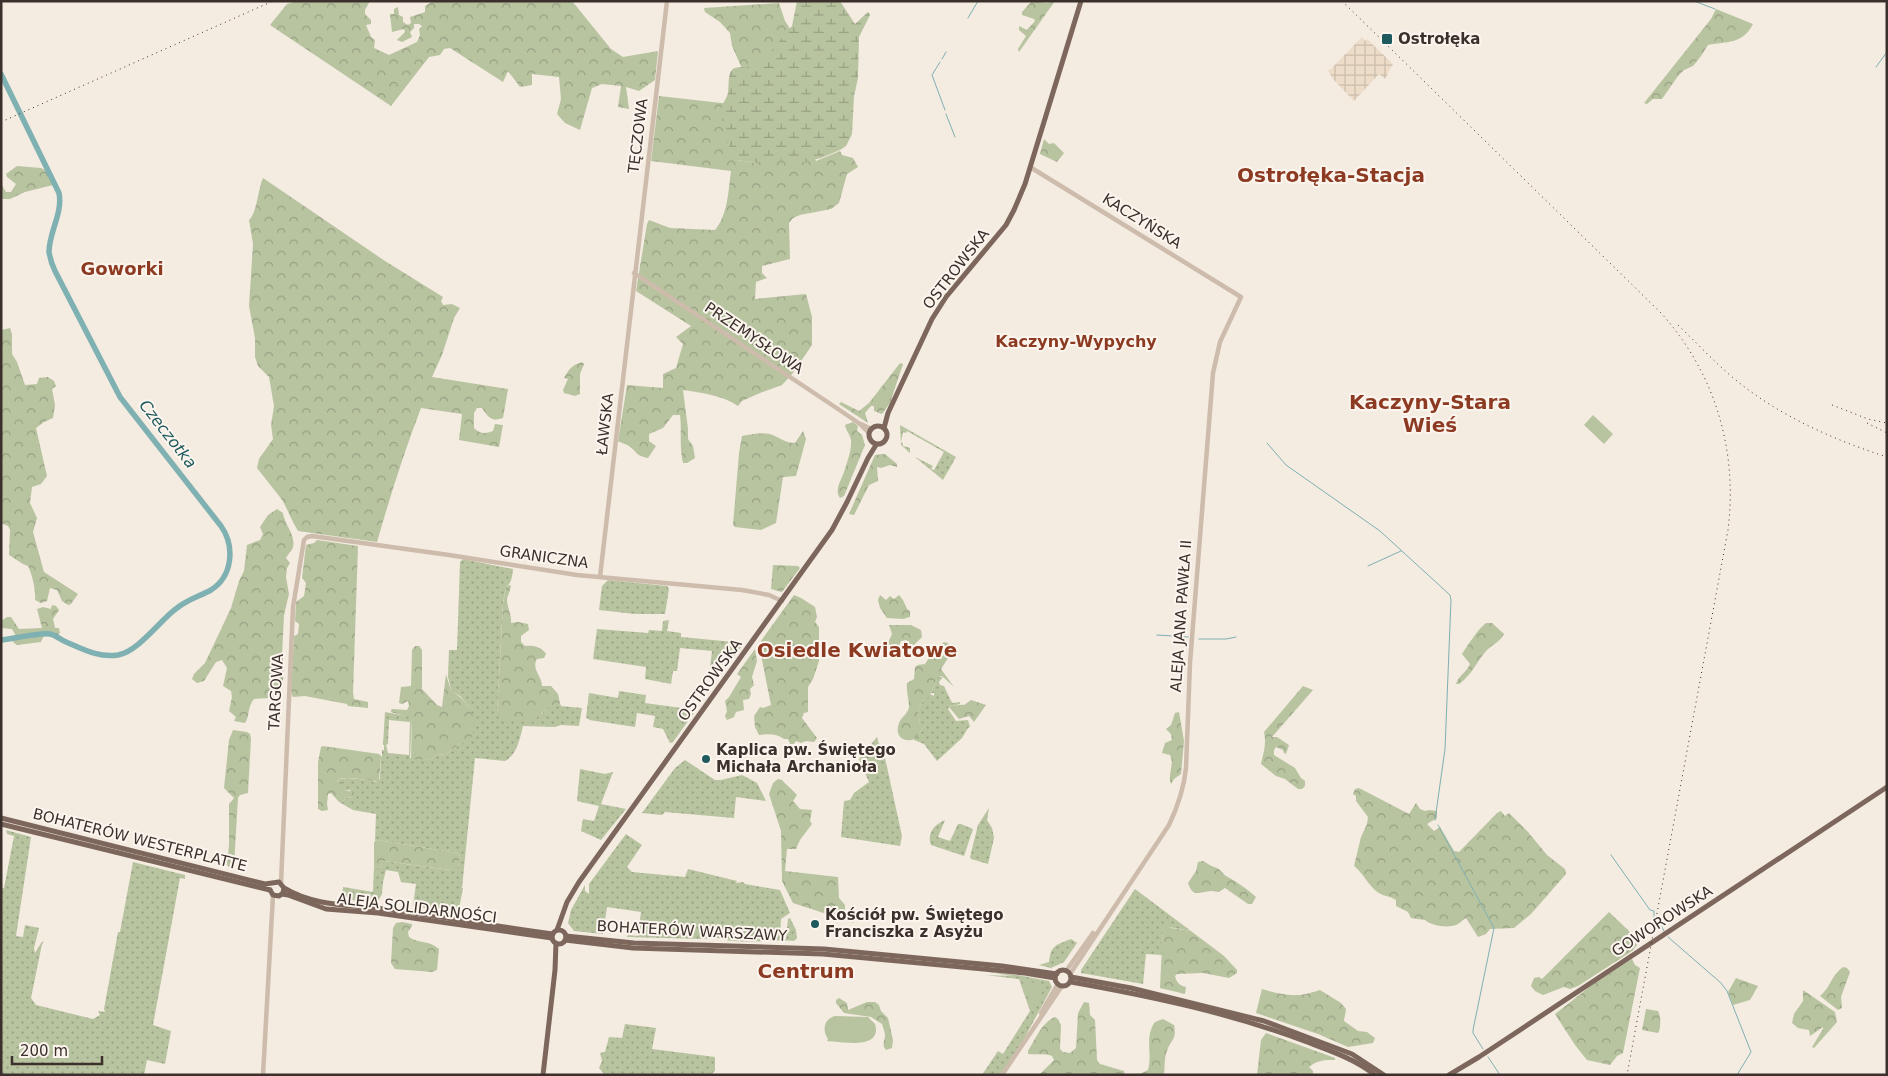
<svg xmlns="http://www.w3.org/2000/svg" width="1888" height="1076" font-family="'DejaVu Sans',sans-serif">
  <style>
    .grass { fill: url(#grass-dots); fill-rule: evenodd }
    .forest { fill: url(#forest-crowns) }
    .wetland { fill: url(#wetland-marsh) }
    .park { fill: #b8c4a0 }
    .plaza { fill: url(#plaza-grid) }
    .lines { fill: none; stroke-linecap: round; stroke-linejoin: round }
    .stream { stroke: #7fb0b2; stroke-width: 1 }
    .river { stroke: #7fb0b2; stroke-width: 5.5 }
    .minor { stroke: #cdbbac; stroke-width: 4.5 }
    .major { stroke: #7d675c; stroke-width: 5 }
    .rail { stroke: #3b302b; stroke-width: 1; stroke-dasharray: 1 4; stroke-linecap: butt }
    .poi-dot { fill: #1f5a5e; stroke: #fbf5ee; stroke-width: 2 }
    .labels { text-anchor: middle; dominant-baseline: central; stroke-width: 4; stroke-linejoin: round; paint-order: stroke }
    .poi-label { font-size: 15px; font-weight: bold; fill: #3b302b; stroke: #fbf5ee; text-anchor: start }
    .street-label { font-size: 15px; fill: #3b302b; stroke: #fbf5ee }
    .neighbourhood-label { font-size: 16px; font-weight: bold; fill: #8c3b22; stroke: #fbf5ee }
    .water-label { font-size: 16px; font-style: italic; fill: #1f5a5e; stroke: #fbf5ee }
    .quarter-label { font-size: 18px; font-weight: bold; fill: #8c3b22; stroke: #fbf5ee }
    .district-label { font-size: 20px; font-weight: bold; fill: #8c3b22; stroke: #fbf5ee }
  </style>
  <defs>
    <pattern id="grass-dots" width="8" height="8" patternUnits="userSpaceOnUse" patternTransform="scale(1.25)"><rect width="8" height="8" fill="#b8c4a0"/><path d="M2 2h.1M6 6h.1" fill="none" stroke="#97a083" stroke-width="1.8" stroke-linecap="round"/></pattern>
    <pattern id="forest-crowns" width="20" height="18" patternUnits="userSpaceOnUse" patternTransform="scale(1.25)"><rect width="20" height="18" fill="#b8c4a0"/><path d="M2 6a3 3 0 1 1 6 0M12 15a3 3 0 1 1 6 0" fill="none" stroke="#97a083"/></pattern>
    <pattern id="wetland-marsh" width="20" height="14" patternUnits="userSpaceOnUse" patternTransform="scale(1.25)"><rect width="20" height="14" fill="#b8c4a0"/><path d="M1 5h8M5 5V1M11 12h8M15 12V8" fill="none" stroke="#97a083"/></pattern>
    <pattern id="plaza-grid" width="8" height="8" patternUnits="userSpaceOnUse" patternTransform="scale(1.25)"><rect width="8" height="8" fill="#ecdcc8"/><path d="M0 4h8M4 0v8" fill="none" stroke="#cbbdac"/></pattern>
  </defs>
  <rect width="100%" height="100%" fill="#f4ebe1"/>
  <g class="grass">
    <path d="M900,425L956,457L943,480L915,457L933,466L931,469L934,470L944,452L907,431L906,433L903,432L901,442L903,444V446L910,448V453L901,445Z"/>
    <path d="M463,559L513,569C512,576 512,583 506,587L503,603L497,713L542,714C546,707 550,705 558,705L560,703L561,706L582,708L579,726L561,725L555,727L523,726C520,738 517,755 505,761L475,758L462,888H463L458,914L413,906L416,884L401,882L398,872L386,870L383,882L382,894L378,901L342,900L343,887L373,892L374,867L380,868L384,861L449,870L458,868L460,856L457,853L377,840L375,841L376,814L353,810L339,802L342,803L345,798L354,797L350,790H345L337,780C344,776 367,780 376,782L380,779L381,756L382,757V750H384V745H383L385,712L412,717L410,758L428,760L437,755L446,754L461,743L469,707L460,696L451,691L448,676L449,650H457L460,562ZM389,720L410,722L409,755L388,753L386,745L388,744Z"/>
    <path d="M608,580L667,586L669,589L665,614H635L599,610L602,586Z"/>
    <path d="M669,620L667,631L681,633V637L744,643L719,677L709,675L712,651L680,648L677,671H673L671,684L645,679L646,667L593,659L597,629L648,633L649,630L662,631L663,621Z"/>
    <path d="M938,676L943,677L939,682L940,685L944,686L952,703L960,702V704L953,706L950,705L948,709L956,721L968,720L970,727L968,728L962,738L937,761L924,744L914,740L925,726L920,725L918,709L924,700L930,694L934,696V693H931Z"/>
    <path d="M619,691L646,695L645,703L696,710L673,742L670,743L663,729L653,727L655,716L637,713L635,727L589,720V719L586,718L589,693L618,698Z"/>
    <path d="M877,737L879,744H882L902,836L900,846L841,837L844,801L850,800L854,793L869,782L859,759Z"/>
    <path d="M685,760L715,780H721L742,775L757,783L766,801L736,797L734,818L665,812L662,815L642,813L675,768Z"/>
    <path d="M580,769L605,774L613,772L601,804L626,809L601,840L581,831L583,819L594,821L599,806L577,801Z"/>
    <path d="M989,808L987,820L992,828L994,838L988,864L971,859L970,857L978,825Z"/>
    <path d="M945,820L938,837L950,841L958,824H961L973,829L964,856L931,845C927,833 934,825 945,820Z"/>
    <path d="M6,830L31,837L16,936L23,937L25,925L39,928L34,948L35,953L41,943L44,941L42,944L31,998L36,1005L93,1019L100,1015L98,1011L105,1012L104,1009L118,932H120L133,862L185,875V879L180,878L153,1025L171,1031L165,1064L147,1060L144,1075H1V888H4L14,836L7,834Z"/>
    <path d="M626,834L642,845L627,867L632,872L685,877L688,869L737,881L736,883L743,882L745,884L780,890L790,913L781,919L780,939H786L788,919L790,918L796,930L797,938L794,941C772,939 732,946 714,936L713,938L705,939L627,937L628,935L638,936L641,912L607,907L603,934L574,931L568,923L571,910L585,885V891L589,894V884Z"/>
    <path d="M1135,889L1191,931L1163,926L1162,955L1146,954L1143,984L1081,973V970Z"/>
    <path d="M1071,939L1077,943L1064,962L1051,968L1039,965L1049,962C1051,945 1056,945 1071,939Z"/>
    <path d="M983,971L1049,979L1022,976L1049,981L1052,987L1024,1039L1000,1075H982L998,1051L1003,1054L1030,1011L1019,979L986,975L1012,976Z"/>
    <path d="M625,1024L656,1028L652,1049L715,1057V1071L710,1075H605L599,1068L602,1061L600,1053L605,1052L609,1037L622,1038Z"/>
  </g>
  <g class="forest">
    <path d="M297,1H370L365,10V14L371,20V24L366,25L371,37L375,40L374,48L389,55L417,42L420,35L419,29L422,26L419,24H414V28L410,32L412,37L402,42L397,40L405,32L404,29L392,32L390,14H394V9L398,7L399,15L403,17V22L408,25L411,23L410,17L425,12V6L433,1H572L611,49L623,57L658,51L655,80L639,91L626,87L629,109L618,107L621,86L602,84L592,88L580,130L565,123L557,114L561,99L559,77L532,74V85L520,87L508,71L503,82L450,48L444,49L440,55L429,57L391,106L270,25L287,4Z"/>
    <path d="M1032,1L1047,3L1055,1L1019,52L1018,49L1026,36L1019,30V26L1027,30L1035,21L1034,19L1022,15V12Z"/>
    <path d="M779,3L785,21L791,30L807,140L816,161L840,151L842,155L853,158L858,167L847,174L839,203L831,209L800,215L793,218L789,223L790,259L762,266V273L767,278L756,282L755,299L806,294L812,317V345L793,373L782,385L760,393L742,401L738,406C722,395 702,393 683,390L688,429V439L693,446L695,458L687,463H683C679,446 682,432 680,415H673L663,428L649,434V441L656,446L648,458C635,455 639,454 630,447C627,444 621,443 618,441L627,385L663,388V374L676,368L683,344L676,337L691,326L636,291L647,224L649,220L670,228L715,230C728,214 728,192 731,171L651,161L659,96L748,106L736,160L757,163L744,73L732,46L730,33L720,22L705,12L704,8Z"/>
    <path d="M1716,9L1753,24C1742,45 1727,41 1708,45L1701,56L1693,66L1684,70L1678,76L1662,99H1653L1647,104L1644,103L1711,19Z"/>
    <path d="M1044,139L1049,144L1054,143L1064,153L1057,162L1040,154Z"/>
    <path d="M17,166L41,168L47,171L53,185L25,192L10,199H1V184L6,192H11L16,184L7,177L6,174Z"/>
    <path d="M263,178L385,261L443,297L441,301L443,305L452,304L460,308L454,318L442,355L432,377L508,389L503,418C491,422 488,417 482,408H477L474,413V428C480,434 485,434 493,431L495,424L503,425L499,447L459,440L462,414L421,408C404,452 390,497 377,542L298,531L293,522L283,501L257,468L259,459L273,439L271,425L274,406L269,377L258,366L255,357V338L249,306L253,244L249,220C257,213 258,189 263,178Z"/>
    <path d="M10,328L12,334V354L17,362L25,385L37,384L39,378L48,377L54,381L56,386L52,389L55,405L53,418L44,422L36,428L47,476L41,484L32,487L30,503L37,518L33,532L44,572L78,594L71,604L68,605L62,601L57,590L50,588L47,601L41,603L35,600C36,590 32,574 28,566L23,564L9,555L10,530L8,526L1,523V330Z"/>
    <path d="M582,362L584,364L580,374V394L575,396L564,393L563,390L568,379L564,378C569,369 572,365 582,362Z"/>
    <path d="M900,363L903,364L890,403L882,414L874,411V406H871L865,413L868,423L839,404L841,402L859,411L869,403Z"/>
    <path d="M853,422L858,426L857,431L862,435L865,445L844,496L840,498C834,490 841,481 844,472C847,462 852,450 851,440C850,434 846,431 845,425Z"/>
    <path d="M803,431L806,439L796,476L783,477L776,523L761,530L735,527L733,525L739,453L742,436C753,434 765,431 775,436C783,440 787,443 795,443Z"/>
    <path d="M885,454L897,464V467L890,465L881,468L877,467L878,481L869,485L854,515L849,514L875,455Z"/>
    <path d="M277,509L283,513C284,524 296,535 293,547C292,551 288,554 286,558L290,563L287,568L286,577L289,594L284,615L282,656C285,663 284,690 278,695C272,699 261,698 254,699C247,707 250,716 245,723L234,721L236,717L229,711L232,697L231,691L223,686L227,668L222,660L216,662L204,681L197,683L192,679L194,674L205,663L231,608L239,581L244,571L247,545L260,540L263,534L260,527L268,515Z"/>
    <path d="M317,540L358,546L353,693L354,699L368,702V708L348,706L347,704L305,696L293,697L291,693L294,636L298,634L299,624L295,621L296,602L304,596L306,583L302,578L306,545L314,543Z"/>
    <path d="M773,565L798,566L800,568L782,592L771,589Z"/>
    <path d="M509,585L511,586C510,590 508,595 507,599C507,607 512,616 511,623L518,622L528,624L529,630L521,636V642L525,646C533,645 542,647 546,654L544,658L537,659C531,669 542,676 542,686H551L558,694L560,703L558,705C546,705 540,716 531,723L501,718L497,713L503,604L506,587Z"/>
    <path d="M794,595L801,598L815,607L817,617L815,622L819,627V661L813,679L808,687V712L804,713L802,718L817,738L814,742L806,741L801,743L796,741L794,744H790L788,739H784C776,733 768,734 759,735L755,727L754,716L760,707L763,708L771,705L761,655V641Z"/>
    <path d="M880,595L886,600L890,596L894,599L899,595L903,600L907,609L910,611V617L903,619L887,618L880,608L878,600Z"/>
    <path d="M52,605L56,606L59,610L53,619L55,628H59L60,633L57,636L54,633H45L41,642L17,645L13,642L16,636L12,629L1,628V621L7,617H11L19,629L42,628L37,609L43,607L51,609Z"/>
    <path d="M1486,623H1492L1504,634C1500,642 1493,644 1487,650C1477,661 1471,676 1459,684H1456C1458,676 1467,672 1470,664L1462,654C1468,645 1478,629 1486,623Z"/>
    <path d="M889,625H911L921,630L922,637L914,645L909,646L907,644V640L901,641C898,646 901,651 898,657L895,658L885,649L892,634Z"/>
    <path d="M944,642L948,643L952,652L941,669L954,687L942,676H938L931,693L928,698L924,700L918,709L920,724L924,723L925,726L915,739C904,743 894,737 899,723C901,717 908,714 909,707C909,699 906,691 907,683L914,679L915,667L918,665L925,664L931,655L941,657V645Z"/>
    <path d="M415,646H419L422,650V689L437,705L442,707L446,674L451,691C470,701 481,722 469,743H461L446,754L437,755L428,760L411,759L412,718L391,712V710L392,709L407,710L409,706L408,701L402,704L399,703L401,687L411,686L412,650Z"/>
    <path d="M755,649L757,661L752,677L754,685L750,689L751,694L749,699L743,700L744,710L736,712L734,717L727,720L725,716L727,711L725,701L729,697L741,677L737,674Z"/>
    <path d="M1303,686L1313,690L1272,737H1277L1289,745L1286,754L1284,753L1283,750L1276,747L1274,750V755L1295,768L1301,778L1305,781V786L1302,789H1298L1285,779L1276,776L1261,764C1263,754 1267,744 1264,732Z"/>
    <path d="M971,700L986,705L974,722L969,716L959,719L949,707L950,705C955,707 959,704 964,705Z"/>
    <path d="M1179,712L1184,741L1181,774L1174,779L1171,784C1167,775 1175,765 1170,755L1162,753L1165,743L1172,740L1171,734L1166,729L1171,725L1175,713Z"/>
    <path d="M233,730L247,732L250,734L251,739L248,793L240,795L238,798L234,866L230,868L227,865L229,845V804L234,798L224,788L229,740Z"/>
    <path d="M323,746L379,754L381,756L379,782C369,781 345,775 337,780L338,782H341L345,790L354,792V797L345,798L342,803L339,802L331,793L328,794L327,804L328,810L322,811L318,809V762L321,747Z"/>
    <path d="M778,779L782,780C787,786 792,789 797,795L793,801L800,809L812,810L810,821L812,824L800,840L796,849H787L785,871L838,877L839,898L845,905V911L854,923L793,903L782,881L781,831L769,794L773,783Z"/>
    <path d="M1359,788L1409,814L1416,803L1420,809L1425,811L1429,810L1437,811V818L1427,824L1434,831L1440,827L1454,851L1459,852L1497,813L1501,811L1505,816L1509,813L1528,832L1547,855L1565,869L1566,874L1531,914L1514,928L1490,929L1486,934L1478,937L1466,918C1463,920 1459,924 1456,925C1448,928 1431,926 1425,920L1411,918L1408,912L1396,906V900C1389,895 1382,897 1375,890C1367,883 1363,873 1354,866L1361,837L1367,824L1368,817L1356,801V796L1353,794L1355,789Z"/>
    <path d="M377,840L457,853L460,856L458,869L450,870L384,861L380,868L374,867V842Z"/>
    <path d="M1203,861C1208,864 1211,866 1217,868C1221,870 1223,874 1226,876C1237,882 1246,888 1256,897L1252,904H1248L1225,888C1223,889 1221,891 1219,892C1218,892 1212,891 1211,891C1199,892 1193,898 1188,883L1196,871L1198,862Z"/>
    <path d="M1609,912L1628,930L1635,939L1637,945L1632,951L1578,986L1570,989L1564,987L1543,995L1535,991L1531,986L1534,978L1539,977L1542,979Z"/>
    <path d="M402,922L412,924V926L408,932L409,937C419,944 429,940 439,949L437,970L432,972L395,969L391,963L393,928L396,923Z"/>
    <path d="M1167,922L1171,928L1191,931L1224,956L1237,970V973L1229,978L1203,973L1177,974L1175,976C1177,983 1179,985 1186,987L1185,994L1160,988L1163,926Z"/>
    <path d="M1632,959L1635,965L1640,968L1623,1053L1617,1056L1610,1065L1587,1060L1575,1045L1555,1014L1592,985Z"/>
    <path d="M1843,967L1847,968L1850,972L1841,997L1842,1008L1838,1010L1820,996C1831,987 1830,977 1843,967Z"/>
    <path d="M1736,978L1758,986L1750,1000L1733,1005L1728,992Z"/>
    <path d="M1262,989C1285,996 1297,998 1320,990L1341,1003L1346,1009L1344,1021L1358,1031L1367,1032L1375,1038L1373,1043L1348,1047L1318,1034L1256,1013Z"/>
    <path d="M1803,990L1835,1012L1837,1022L1814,1048L1812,1047L1823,1029V1027L1810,1036L1809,1030L1798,1028L1792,1023L1794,1014L1803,1001Z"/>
    <path d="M839,998L847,1003L848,1010L867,1002H875L879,1005L881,1011L888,1018L893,1040L892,1048L886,1050C881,1044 885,1042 885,1035C885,1033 883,1027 882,1024L871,1017L844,1013L836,1003V1000Z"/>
    <path d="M1084,1002L1089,1003L1090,1015L1095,1020L1097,1060L1100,1064L1124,1071L1125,1075H1036L1040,1074L1054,1060L1052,1056C1044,1053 1037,1055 1028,1054V1051C1035,1040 1042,1022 1055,1017L1058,1019L1061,1025L1060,1049L1063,1052L1070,1053L1076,1048L1078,1013Z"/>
    <path d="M1646,1009L1658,1011C1661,1016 1661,1029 1658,1033L1642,1030Z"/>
    <path d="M1163,1019L1174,1025C1177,1040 1171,1039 1167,1051C1164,1058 1165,1067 1164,1075H1138L1148,1070C1153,1054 1144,1037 1155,1022Z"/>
    <path d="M1266,1033L1327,1055L1335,1058V1060C1325,1060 1317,1060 1309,1067L1313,1071V1075H1257L1261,1040Z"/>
  </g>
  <path class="wetland" d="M797,1H840L855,24L868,12L870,15L859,37L858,78L854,96L852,134L846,146L840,150L821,158L804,162L768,158L757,163L736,160C728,146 719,124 722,107C723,102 727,98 728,93C730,79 725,64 746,68L767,56L792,26Z"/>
  <g class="park">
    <path d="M1593,415L1613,434L1604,444L1584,425Z"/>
    <path d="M1022,980L1046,986L1032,1009Z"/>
    <path d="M835,1016L868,1017L875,1024C883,1050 842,1042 827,1041L828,1039C822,1030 824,1019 835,1016Z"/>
  </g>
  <path class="plaza" d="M1362,37L1365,41L1367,39L1393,64L1385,79L1379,74L1354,101L1333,79L1327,69L1330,70Z"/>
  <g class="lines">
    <g class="stream">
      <path d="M1694,1L1715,9"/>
      <path d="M968,18L978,1"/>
      <path d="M942,59L946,52"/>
      <path d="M940,62L932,75L945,110"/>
      <path d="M1876,67L1887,52"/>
      <path d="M946,114L955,137"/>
      <path d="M1267,443L1286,465L1380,531L1450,595L1451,600L1445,749L1435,820"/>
      <path d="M1368,566L1401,551"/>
      <path d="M1157,635L1188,637"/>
      <path d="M1199,639H1226L1236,637"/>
      <path d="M1438,825L1494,928L1473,1030V1033L1483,1049"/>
      <path d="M1611,855L1650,910L1654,911V918"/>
      <path d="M1658,919L1664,931"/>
      <path d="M1668,937L1721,983L1727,991L1751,1052L1737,1075"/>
      <path d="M1488,1057L1500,1075"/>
    </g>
    <path class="river" d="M1,74L59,193C63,213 49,232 49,252C50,258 52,265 55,271L120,397L221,526C235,546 233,576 211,590C200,596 187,600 177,608C160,620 139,651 118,655C98,658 83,649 64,641C60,639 55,635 50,634C41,632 12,639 1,640"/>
    <g class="minor">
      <path d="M1030,167L1241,297L1220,342L1213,373L1190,663L1186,768C1184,788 1178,806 1169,825L1070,974"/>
      <path d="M634,273L841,411L860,424L869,433"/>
      <path d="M861,424L871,429"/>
      <path d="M600,577L667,1"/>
      <path d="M281,883L293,607L304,540L307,537L312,536L449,555L577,575L742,590L769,595L782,601"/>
      <path d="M1066,971L1093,933"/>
      <path d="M1041,1013L1058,984"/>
      <path d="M263,1075L273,895"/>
      <path d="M1002,1075L1062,986"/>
    </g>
    <g class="major">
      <circle cx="878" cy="435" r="9"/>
      <path d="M884,428L888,413L932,319L946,297L1006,225L1014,210L1025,184L1081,1"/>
      <path d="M1,818L265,884L279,882L284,888L283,893L279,896L273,895L270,890"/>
      <path d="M1,824L270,890"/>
      <path d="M284,888C317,908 354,904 391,910C445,917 499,927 553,934"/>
      <path d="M282,894L288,895L326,909L378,913L552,938"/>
      <path d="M557,930L567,902L579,882L832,530L847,502L868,458L876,445"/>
      <circle cx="559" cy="937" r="7"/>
      <path d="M566,936L634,943L824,949L1002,966L1057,974"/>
      <path d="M565,940L633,948L823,954L1025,973L1055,978"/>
      <circle cx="1063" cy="978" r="8"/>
      <path d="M1071,977L1131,988L1264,1021L1352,1054L1384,1075"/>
      <path d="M1071,982C1150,996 1231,1013 1307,1042C1331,1051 1355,1059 1375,1075"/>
      <path d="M543,1075L555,970L556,943"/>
      <path d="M1449,1075L1479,1057L1887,787"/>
    </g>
    <g class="rail">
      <path d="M1342,1L1661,313C1715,373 1738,450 1728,530L1627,1075"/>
      <path d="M1,122L273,1"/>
      <path d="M1678,325C1698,344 1716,364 1737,381C1780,416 1834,440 1887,457"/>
      <path d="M1832,405L1868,419L1887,423"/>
      <path d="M1867,423L1887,433"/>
    </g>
  </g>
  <g class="poi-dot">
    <rect x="1381" y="33" width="12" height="12" rx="2.5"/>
    <circle cx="706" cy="759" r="5"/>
    <circle cx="815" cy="924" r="5"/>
  </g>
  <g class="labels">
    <g class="poi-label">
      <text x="1398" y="39">Ostrołęka</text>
      <text x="716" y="750">Kaplica pw. Świętego<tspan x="716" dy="17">Michała Archanioła</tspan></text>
      <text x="825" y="915">Kościół pw. Świętego<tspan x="825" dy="17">Franciszka z Asyżu</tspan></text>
    </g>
    <g class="street-label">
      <text transform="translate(638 136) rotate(-83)">TĘCZOWA</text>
      <text transform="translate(1142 221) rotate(32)">KACZYŃSKA</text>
      <text transform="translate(956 269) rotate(-52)">OSTROWSKA</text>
      <text transform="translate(754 338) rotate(34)">PRZEMYSŁOWA</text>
      <text transform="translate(605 424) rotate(-84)">ŁAWSKA</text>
      <text transform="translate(544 557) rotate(8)">GRANICZNA</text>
      <text transform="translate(1181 616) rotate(-86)">ALEJA JANA PAWŁA II</text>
      <text transform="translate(710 680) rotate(-54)">OSTROWSKA</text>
      <text transform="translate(276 692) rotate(-87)">TARGOWA</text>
      <text transform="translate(140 840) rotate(14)">BOHATERÓW WESTERPLATTE</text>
      <text transform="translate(417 908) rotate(7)">ALEJA SOLIDARNOŚCI</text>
      <text transform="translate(1662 921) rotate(-33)">GOWOROWSKA</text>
      <text transform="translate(692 931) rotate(3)">BOHATERÓW WARSZAWY</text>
    </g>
    <g class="neighbourhood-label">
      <text x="1076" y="341">Kaczyny-Wypychy</text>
    </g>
    <g class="water-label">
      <text transform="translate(168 434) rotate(52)">Czeczotka</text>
    </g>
    <g class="quarter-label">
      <text x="122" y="268">Goworki</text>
    </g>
    <g class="district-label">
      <text x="1331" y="175">Ostrołęka-Stacja</text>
      <text x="1430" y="402">Kaczyny-Stara<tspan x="1430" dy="23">Wieś</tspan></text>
      <text x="857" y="650">Osiedle Kwiatowe</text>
      <text x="806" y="971">Centrum</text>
    </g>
  </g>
  <rect width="1888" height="1076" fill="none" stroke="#3b302b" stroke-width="5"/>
  <path d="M12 1056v8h90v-8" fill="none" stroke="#3b302b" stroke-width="2.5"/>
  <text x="20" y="1056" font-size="15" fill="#3b302b" stroke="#fbf5ee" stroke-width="4" paint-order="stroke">200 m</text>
</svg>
